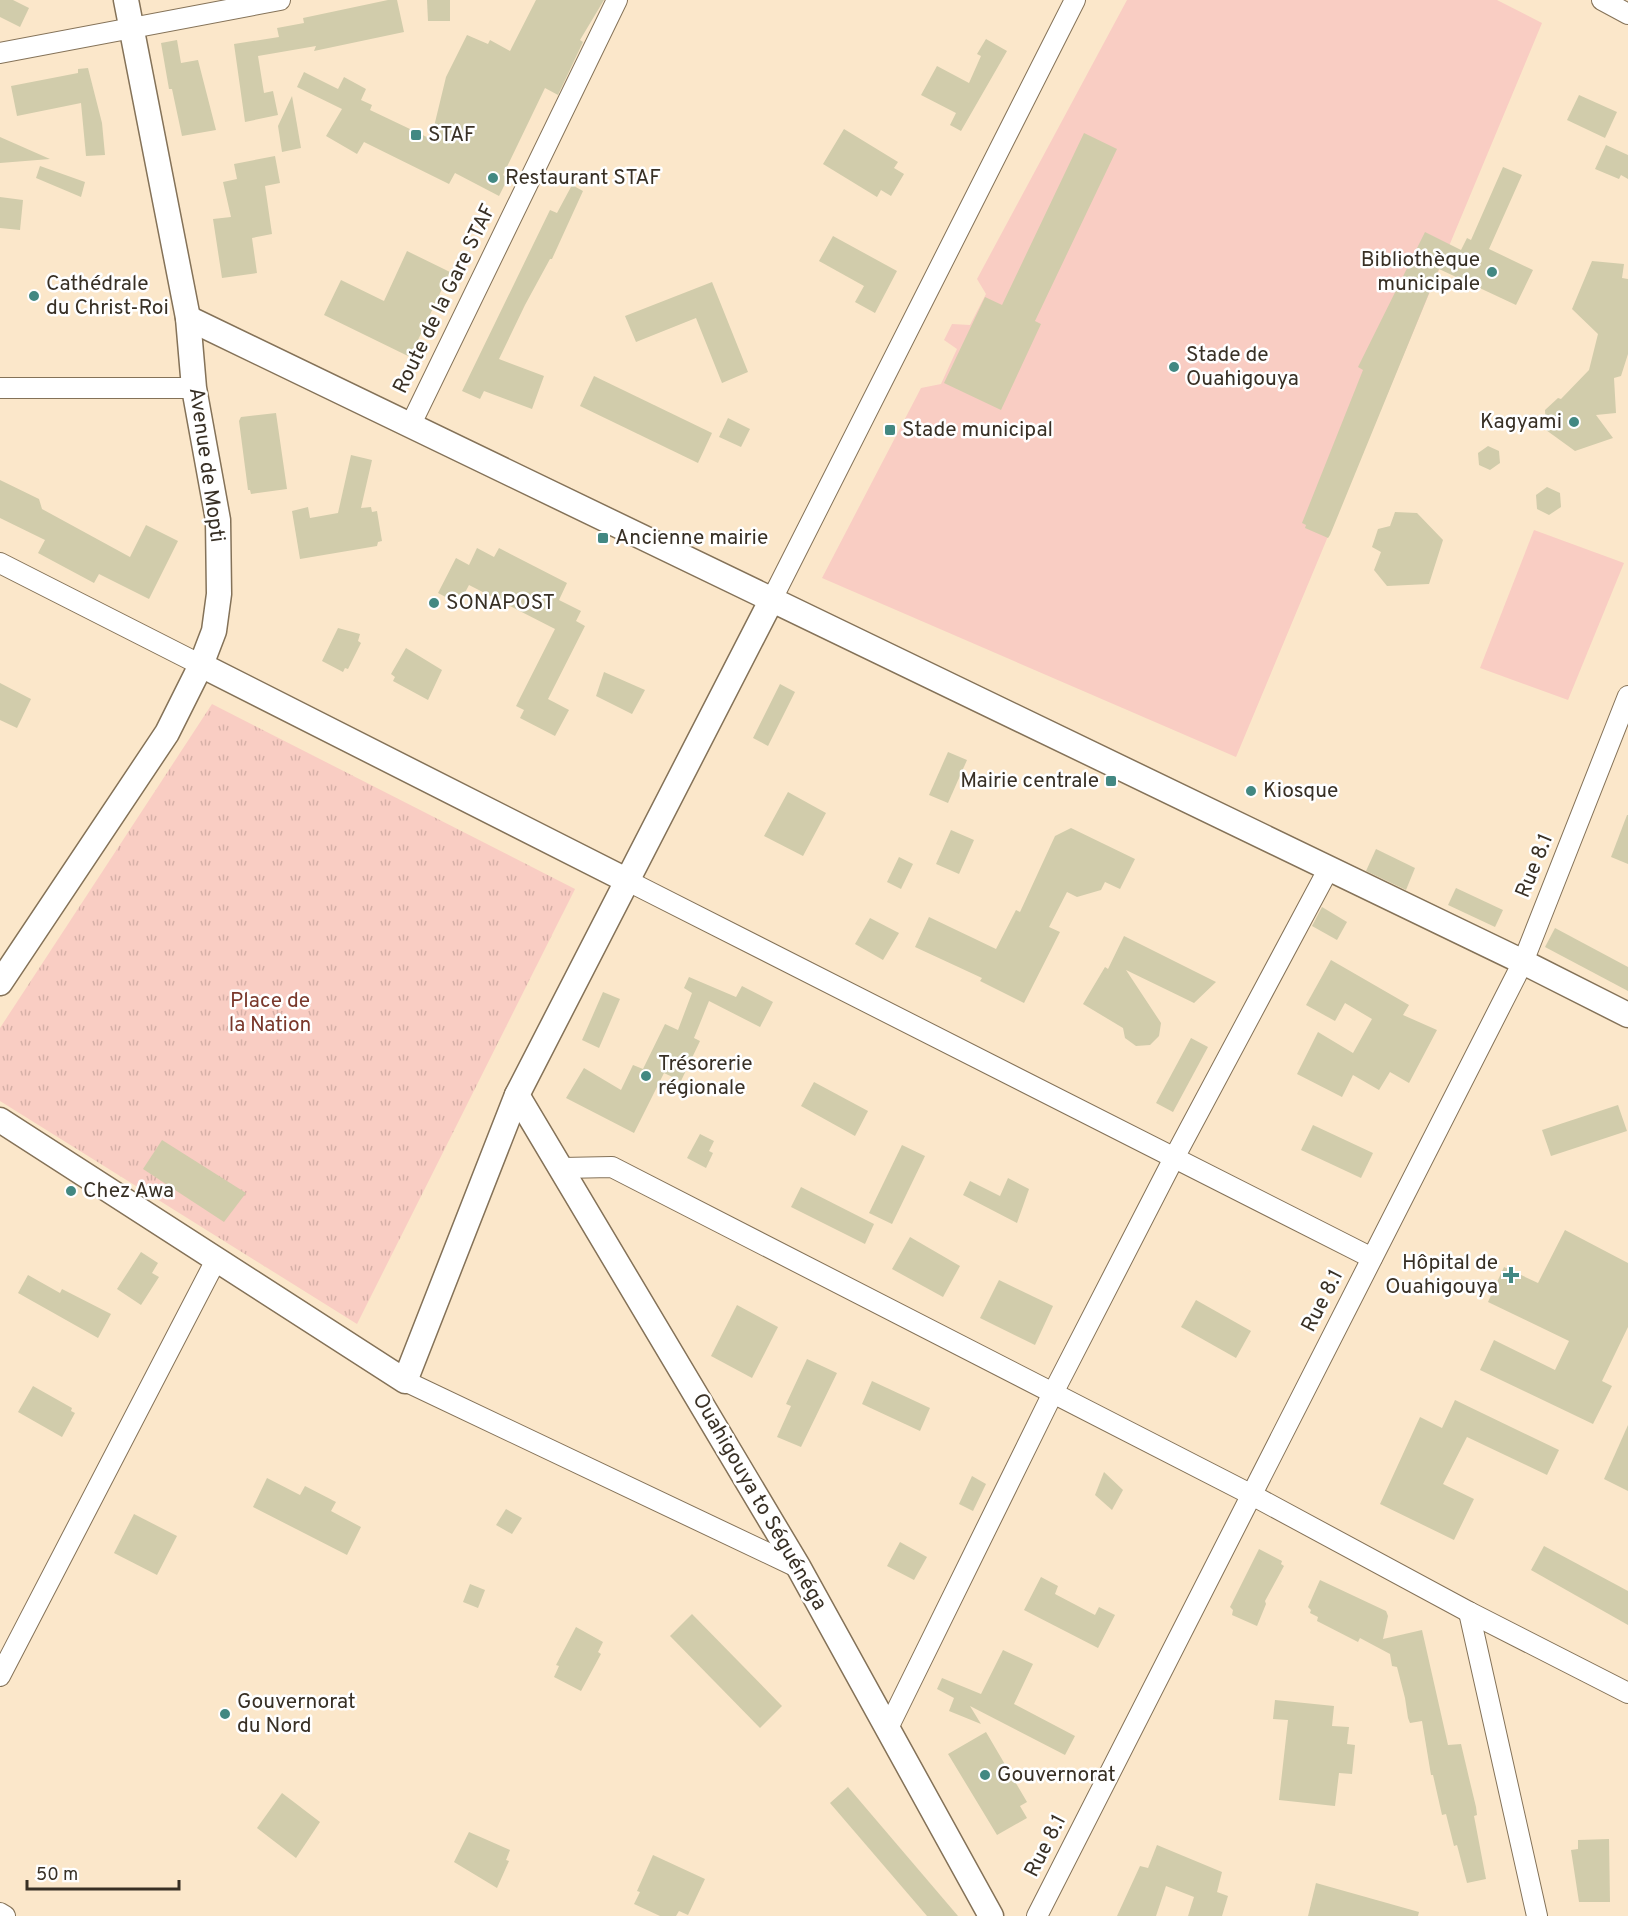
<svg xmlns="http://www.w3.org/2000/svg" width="1628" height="1916" font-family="Overpass,sans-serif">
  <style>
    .park { fill: url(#park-tufts) }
    .pitch { fill: #f9cdc3 }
    .building { fill: #d1ccab }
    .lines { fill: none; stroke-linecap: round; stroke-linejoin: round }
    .minor-casing { stroke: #847258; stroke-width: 22 }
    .major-casing { stroke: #847258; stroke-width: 27 }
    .minor { stroke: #fff; stroke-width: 20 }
    .major { stroke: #fff; stroke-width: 24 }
    .poi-dot { fill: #428882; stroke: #fff; stroke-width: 2 }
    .labels { text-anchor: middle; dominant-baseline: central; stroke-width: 5; stroke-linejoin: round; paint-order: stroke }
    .poi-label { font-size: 21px; fill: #383025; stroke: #fff; text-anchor: start }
    .street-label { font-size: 21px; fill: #383025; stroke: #fff }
    .park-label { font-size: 21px; fill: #7a382b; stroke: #fff }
  </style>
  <defs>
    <pattern id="park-tufts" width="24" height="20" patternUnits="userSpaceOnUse" patternTransform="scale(1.5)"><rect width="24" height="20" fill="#f9cdc3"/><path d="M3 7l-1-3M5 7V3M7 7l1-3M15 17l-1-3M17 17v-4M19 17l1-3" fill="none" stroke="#d6b0a7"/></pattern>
  </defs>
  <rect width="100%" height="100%" fill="#fbe7ca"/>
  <path class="park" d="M212,704L575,889L357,1324L0,1101V1028Z"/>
  <g class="pitch">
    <path d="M1127,0H1497L1542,23L1236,757L822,578L921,388L941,384L957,349L944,340L952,324L970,325L986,294L977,279Z"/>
    <path d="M1534,530L1624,563L1568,700L1480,668Z"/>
  </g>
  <g class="building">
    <path d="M0,0H13L29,8L20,27L0,17Z"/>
    <path d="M388,0H397L404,32L314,51L316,46L258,56L264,93L273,91L278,115L245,122L234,44L279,37L277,28L304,23L303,18Z"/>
    <path d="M427,0H450V21H428Z"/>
    <path d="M536,0H604L580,40L583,42L558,95L545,88L503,175L508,178L499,196L455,173L449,184L364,142L357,154L326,136L342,109L297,87L304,72L338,89L344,77L366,89L361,100L372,105L370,110L431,139L446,77L467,35L488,44L490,40L510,51Z"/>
    <path d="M986,39L1007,51L961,131L950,125L956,113L921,95L937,66L969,83L981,56L977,54Z"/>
    <path d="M177,40L181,63L198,60L216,130L182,136L172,89H169L161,43Z"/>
    <path d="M88,68L102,123L105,155L86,156L81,103L17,116L11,86L78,73V69Z"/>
    <path d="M1579,95L1617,112L1605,138L1567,120Z"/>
    <path d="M292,96L301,148L282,152L278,126Z"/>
    <path d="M844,129L898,162L894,168L904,174L891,196L881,190L877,197L823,164Z"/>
    <path d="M1084,133L1117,149L1035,321L1041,324L1001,410L944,383L985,297L1002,305Z"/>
    <path d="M0,137L50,159L0,163Z"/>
    <path d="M1606,145L1628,155V179L1621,175L1619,179L1595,169Z"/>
    <path d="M275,156L280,183L265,186L272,234L252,238L257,273L222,278L213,219L231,217L223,182L237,179L234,164Z"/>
    <path d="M40,166L85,182L81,197L36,178Z"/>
    <path d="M1503,167L1522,175L1489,249L1533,270L1516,305L1439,269L1330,535L1328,538L1305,528L1306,525L1302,523L1363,370L1358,367L1425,232L1461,250L1467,238L1471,240Z"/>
    <path d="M572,185L583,191L552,259H550L525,305L499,359L544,376L532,409L484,391L480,399L462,391L550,210L557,213Z"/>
    <path d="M0,197L23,200L20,230L0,228Z"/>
    <path d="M833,236L897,271L875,313L855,302L864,286L819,261Z"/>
    <path d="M407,251L450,272L410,357L324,315L341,280L384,301Z"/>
    <path d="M1592,261L1624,264L1622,278L1628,279V354L1621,376L1614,378L1616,413L1596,415L1613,438L1575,451L1546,430L1545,410L1558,398L1561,399L1589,370L1598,334L1572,309Z"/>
    <path d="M712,282L748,372L722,383L696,318L636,342L625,316Z"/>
    <path d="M594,376L712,433L698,463L580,406Z"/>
    <path d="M276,413L287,489L251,494L250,490H248L239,421L241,417Z"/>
    <path d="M728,418L750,429L741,447L719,437Z"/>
    <path d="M1488,446L1499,451L1500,463L1490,470L1479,465L1478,453Z"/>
    <path d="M351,455L372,460L361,508L371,507L372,512L377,511L382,541L378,542L377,546L300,559L292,511L308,507L310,518L338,513Z"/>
    <path d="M0,480L39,499L42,509L130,557L146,525L178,541L149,599L99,574L94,583L38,553L45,540L0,518Z"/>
    <path d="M1547,487L1560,493L1561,507L1549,515L1537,509L1536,495Z"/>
    <path d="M1395,512L1417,513L1443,540L1429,584L1387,586L1374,570L1381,552L1372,547L1378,529L1390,526Z"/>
    <path d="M477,548L494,557L499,548L567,583L559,600L581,611L576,621L585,626L548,699L569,710L555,736L520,718L524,710L516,706L555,629L469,585L459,604L438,593L456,558L469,565Z"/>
    <path d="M338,628L360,634L358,641L361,643L348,669L345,668L343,672L322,661Z"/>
    <path d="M406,648L442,670L428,700L393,681L395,677L391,674Z"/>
    <path d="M604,672L645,690L632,714L596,696Z"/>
    <path d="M0,683L31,699L17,728L0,720Z"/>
    <path d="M780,684L795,692L768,746L753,738Z"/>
    <path d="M948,752L967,760L948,803L929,795Z"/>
    <path d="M788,792L826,813L803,856L764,836Z"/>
    <path d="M1627,815H1628V864L1611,857Z"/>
    <path d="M1071,828L1135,859L1120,889L1105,882L1101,890L1077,897L1067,892L1049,927L1060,932L1024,1003L980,981L982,978L915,947L929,917L996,949L1016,910L1020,912L1055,836Z"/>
    <path d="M951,830L974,840L959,874L936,864Z"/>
    <path d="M1376,849L1415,868L1406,890L1366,871Z"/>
    <path d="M899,857L913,864L901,889L887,882Z"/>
    <path d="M1456,888L1503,910L1495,927L1448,905Z"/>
    <path d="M1322,907L1347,922L1337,940L1312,926Z"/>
    <path d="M870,918L899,933L883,960L855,944Z"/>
    <path d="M1555,928L1628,967V991L1545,947Z"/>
    <path d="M1124,936L1216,982L1194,1003L1126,970L1161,1023L1159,1036L1150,1045L1136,1046L1125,1038L1123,1028L1083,1004L1105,967L1108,969Z"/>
    <path d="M1331,960L1409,1005L1403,1015L1437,1030L1409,1083L1390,1072L1379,1090L1353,1075L1342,1097L1297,1074L1318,1032L1353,1053L1372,1019L1345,1003L1335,1021L1306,1005Z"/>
    <path d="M689,977L736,997L742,986L773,1002L760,1027L709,1001L694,1038L700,1041L681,1081L664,1073L634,1133L566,1098L584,1068L621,1090L633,1065L643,1069L665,1024L678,1030L692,993L684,988Z"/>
    <path d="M603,992L620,999L599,1048L582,1040Z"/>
    <path d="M1191,1038L1208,1047L1173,1112L1156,1103Z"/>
    <path d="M814,1082L868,1111L855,1136L801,1106Z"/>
    <path d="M1618,1105L1627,1131L1551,1156L1542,1130Z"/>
    <path d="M1313,1125L1373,1153L1361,1178L1301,1150Z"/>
    <path d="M700,1134L714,1141L709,1151L713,1153L706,1168L687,1158Z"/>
    <path d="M162,1140L246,1193L224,1222L143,1169Z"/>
    <path d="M902,1145L925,1156L892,1224L869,1213Z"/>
    <path d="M1008,1178L1029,1189L1017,1223L963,1195L970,1181L1000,1196Z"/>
    <path d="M801,1187L874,1224L865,1244L791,1207Z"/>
    <path d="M1565,1230L1628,1263V1327L1602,1381L1612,1386L1593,1424L1480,1370L1494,1340L1555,1370L1569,1341L1488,1302L1504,1267L1538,1283Z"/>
    <path d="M910,1237L960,1266L943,1297L892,1269Z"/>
    <path d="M141,1252L158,1263L152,1273L159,1277L141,1305L117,1289Z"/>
    <path d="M28,1275L60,1293L62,1289L111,1314L98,1338L18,1293Z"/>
    <path d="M999,1280L1053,1306L1035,1345L980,1318Z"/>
    <path d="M1196,1300L1251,1331L1236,1358L1181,1327Z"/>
    <path d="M737,1305L778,1327L752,1378L711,1356Z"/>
    <path d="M807,1359L837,1373L801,1447L777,1437L791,1406L786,1404Z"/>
    <path d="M872,1381L930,1408L920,1431L862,1404Z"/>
    <path d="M33,1386L72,1408L71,1411L75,1413L62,1437L18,1412Z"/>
    <path d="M1455,1400L1559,1450L1547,1475L1467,1437L1443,1484L1474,1499L1454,1540L1380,1504L1420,1417L1442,1428Z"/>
    <path d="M1628,1425V1491L1604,1479Z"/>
    <path d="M1104,1472L1123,1490L1112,1510L1095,1495Z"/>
    <path d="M972,1476L986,1484L973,1511L959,1504Z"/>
    <path d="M267,1478L300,1495L305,1486L336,1502L331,1511L361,1527L347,1555L253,1507Z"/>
    <path d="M506,1509L522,1518L512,1534L496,1525Z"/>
    <path d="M134,1514L177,1536L157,1575L114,1553Z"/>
    <path d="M900,1542L927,1557L914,1580L887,1566Z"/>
    <path d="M1544,1546L1628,1591V1625L1531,1570Z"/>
    <path d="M1259,1549L1282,1561L1281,1564L1284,1566L1265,1601L1266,1604L1257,1626L1232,1615L1233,1610L1230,1607Z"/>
    <path d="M1041,1577L1058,1586L1055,1594L1095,1615L1099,1607L1115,1615L1098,1648L1024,1610Z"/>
    <path d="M1320,1580L1386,1611L1388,1616L1383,1639L1422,1630L1448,1745L1461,1744L1469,1778L1476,1807L1477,1815L1474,1816L1486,1879L1467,1883L1457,1845L1454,1846L1446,1814L1442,1815L1433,1775H1431L1422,1721L1410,1723L1408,1718L1405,1698L1397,1667L1392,1666L1390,1654L1360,1638L1358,1642L1317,1621L1318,1617L1310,1613L1311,1610L1308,1607Z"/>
    <path d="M470,1584L485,1590L478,1608L463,1602Z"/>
    <path d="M692,1614L782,1706L760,1728L670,1636Z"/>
    <path d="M576,1627L603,1642L598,1652L601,1654L581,1691L554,1677L559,1666L556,1665Z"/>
    <path d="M1003,1650L1033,1664L1014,1704L1075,1736L1065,1755L970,1706L981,1724L949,1711L954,1698L937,1689L942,1678L981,1694Z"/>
    <path d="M1275,1700L1334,1706L1332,1726L1349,1727L1347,1744L1355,1745L1352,1774L1339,1773L1335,1806L1279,1800L1288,1720L1273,1719Z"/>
    <path d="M986,1732L1027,1802L1020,1806L1027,1818L997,1835L948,1754Z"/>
    <path d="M848,1787L958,1916H927L830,1803Z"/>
    <path d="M282,1793L320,1822L296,1858L257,1828Z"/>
    <path d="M469,1832L510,1850L506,1860L509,1861L497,1888L454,1862Z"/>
    <path d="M1609,1839L1610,1902H1579L1571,1850L1578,1849V1840Z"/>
    <path d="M1157,1845L1222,1872L1217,1892L1228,1896L1222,1916H1188L1194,1897L1166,1886L1156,1916H1117L1140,1866L1148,1868Z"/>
    <path d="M653,1855L705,1879L688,1915L679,1911L676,1916H660L634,1904L640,1892L637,1891Z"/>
    <path d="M1316,1883L1419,1912L1418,1916H1308Z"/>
  </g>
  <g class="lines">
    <g class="minor-casing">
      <g id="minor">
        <path d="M1602,0L1628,14"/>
        <path d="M0,53L280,0"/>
        <path d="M0,388H194"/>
        <path d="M411,424L617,0"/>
        <path d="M0,563L201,665"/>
        <path d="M772,599L1075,0"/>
        <path d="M628,881L1372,1258"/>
        <path d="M562,1168L612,1167L1252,1495L1469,1612L1628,1693"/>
        <path d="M405,1381L799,1568"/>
        <path d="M1469,1612L1537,1916"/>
        <path d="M0,1676L216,1260"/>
        <path d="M888,1728L1053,1393L1174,1158L1329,868"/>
        <path d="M0,1913L5,1916"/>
        <path d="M1037,1916L1523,962L1628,696"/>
      </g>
    </g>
    <g class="major-casing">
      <g id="major">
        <path d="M188,318L1523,962L1628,1015"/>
        <path d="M201,665L628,881"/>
        <path d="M0,983L167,733L201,665L214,631L219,594L218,520L194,388L188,318L126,0"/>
        <path d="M517,1095L799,1568L991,1916"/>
        <path d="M0,1120L405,1381L517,1095L772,599"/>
      </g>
    </g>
    <use href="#minor" class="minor"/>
    <use href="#major" class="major"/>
  </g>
  <g class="poi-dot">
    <rect x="410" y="129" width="12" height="12" rx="3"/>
    <circle cx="493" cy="178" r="6"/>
    <circle cx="1492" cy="272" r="6"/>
    <circle cx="34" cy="296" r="6"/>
    <circle cx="1174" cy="367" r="6"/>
    <circle cx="1574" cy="422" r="6"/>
    <rect x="884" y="424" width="12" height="12" rx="3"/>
    <rect x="597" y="532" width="12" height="12" rx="3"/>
    <circle cx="434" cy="603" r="6"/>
    <rect x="1105" y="775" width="12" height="12" rx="3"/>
    <circle cx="1251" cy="791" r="6"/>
    <circle cx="646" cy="1076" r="6"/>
    <circle cx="71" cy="1191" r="6"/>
    <path d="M1508 1266h6v6h6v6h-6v6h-6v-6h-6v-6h6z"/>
    <circle cx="225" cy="1714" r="6"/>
    <circle cx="985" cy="1775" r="6"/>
  </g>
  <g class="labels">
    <g class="poi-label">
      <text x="428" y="135">STAF</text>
      <text x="505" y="178">Restaurant STAF</text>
      <text x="1480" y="260" text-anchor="end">Bibliothèque<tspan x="1480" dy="24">municipale</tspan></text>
      <text x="46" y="284">Cathédrale<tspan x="46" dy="24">du Christ-Roi</tspan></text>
      <text x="1186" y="355">Stade de<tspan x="1186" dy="24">Ouahigouya</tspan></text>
      <text x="1562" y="422" text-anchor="end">Kagyami</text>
      <text x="902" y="430">Stade municipal</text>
      <text x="615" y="538">Ancienne mairie</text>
      <text x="446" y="603">SONAPOST</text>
      <text x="1099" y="781" text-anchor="end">Mairie centrale</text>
      <text x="1263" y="791">Kiosque</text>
      <text x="658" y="1064">Trésorerie<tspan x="658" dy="24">régionale</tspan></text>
      <text x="83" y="1191">Chez Awa</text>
      <text x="1498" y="1263" text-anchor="end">Hôpital de<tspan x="1498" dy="24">Ouahigouya</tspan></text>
      <text x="237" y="1702">Gouvernorat<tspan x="237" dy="24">du Nord</tspan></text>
      <text x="997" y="1775">Gouvernorat</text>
    </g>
    <g class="street-label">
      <text transform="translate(445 299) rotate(-64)">Route de la Gare STAF</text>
      <text transform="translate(206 465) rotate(82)">Avenue de Mopti</text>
      <text transform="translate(1535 866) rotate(-68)">Rue 8.1</text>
      <text transform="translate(1323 1301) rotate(-63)">Rue 8.1</text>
      <text transform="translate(759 1502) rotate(60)">Ouahigouya to Séguénéga</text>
      <text transform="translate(1046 1846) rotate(-63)">Rue 8.1</text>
    </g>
    <g class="park-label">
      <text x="270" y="1001">Place de<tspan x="270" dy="24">la Nation</tspan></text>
    </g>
  </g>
  <path d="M27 1880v9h152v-9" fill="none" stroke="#383025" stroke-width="3"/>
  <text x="36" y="1880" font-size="18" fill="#383025" stroke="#ffffff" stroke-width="4.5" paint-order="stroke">50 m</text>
</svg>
